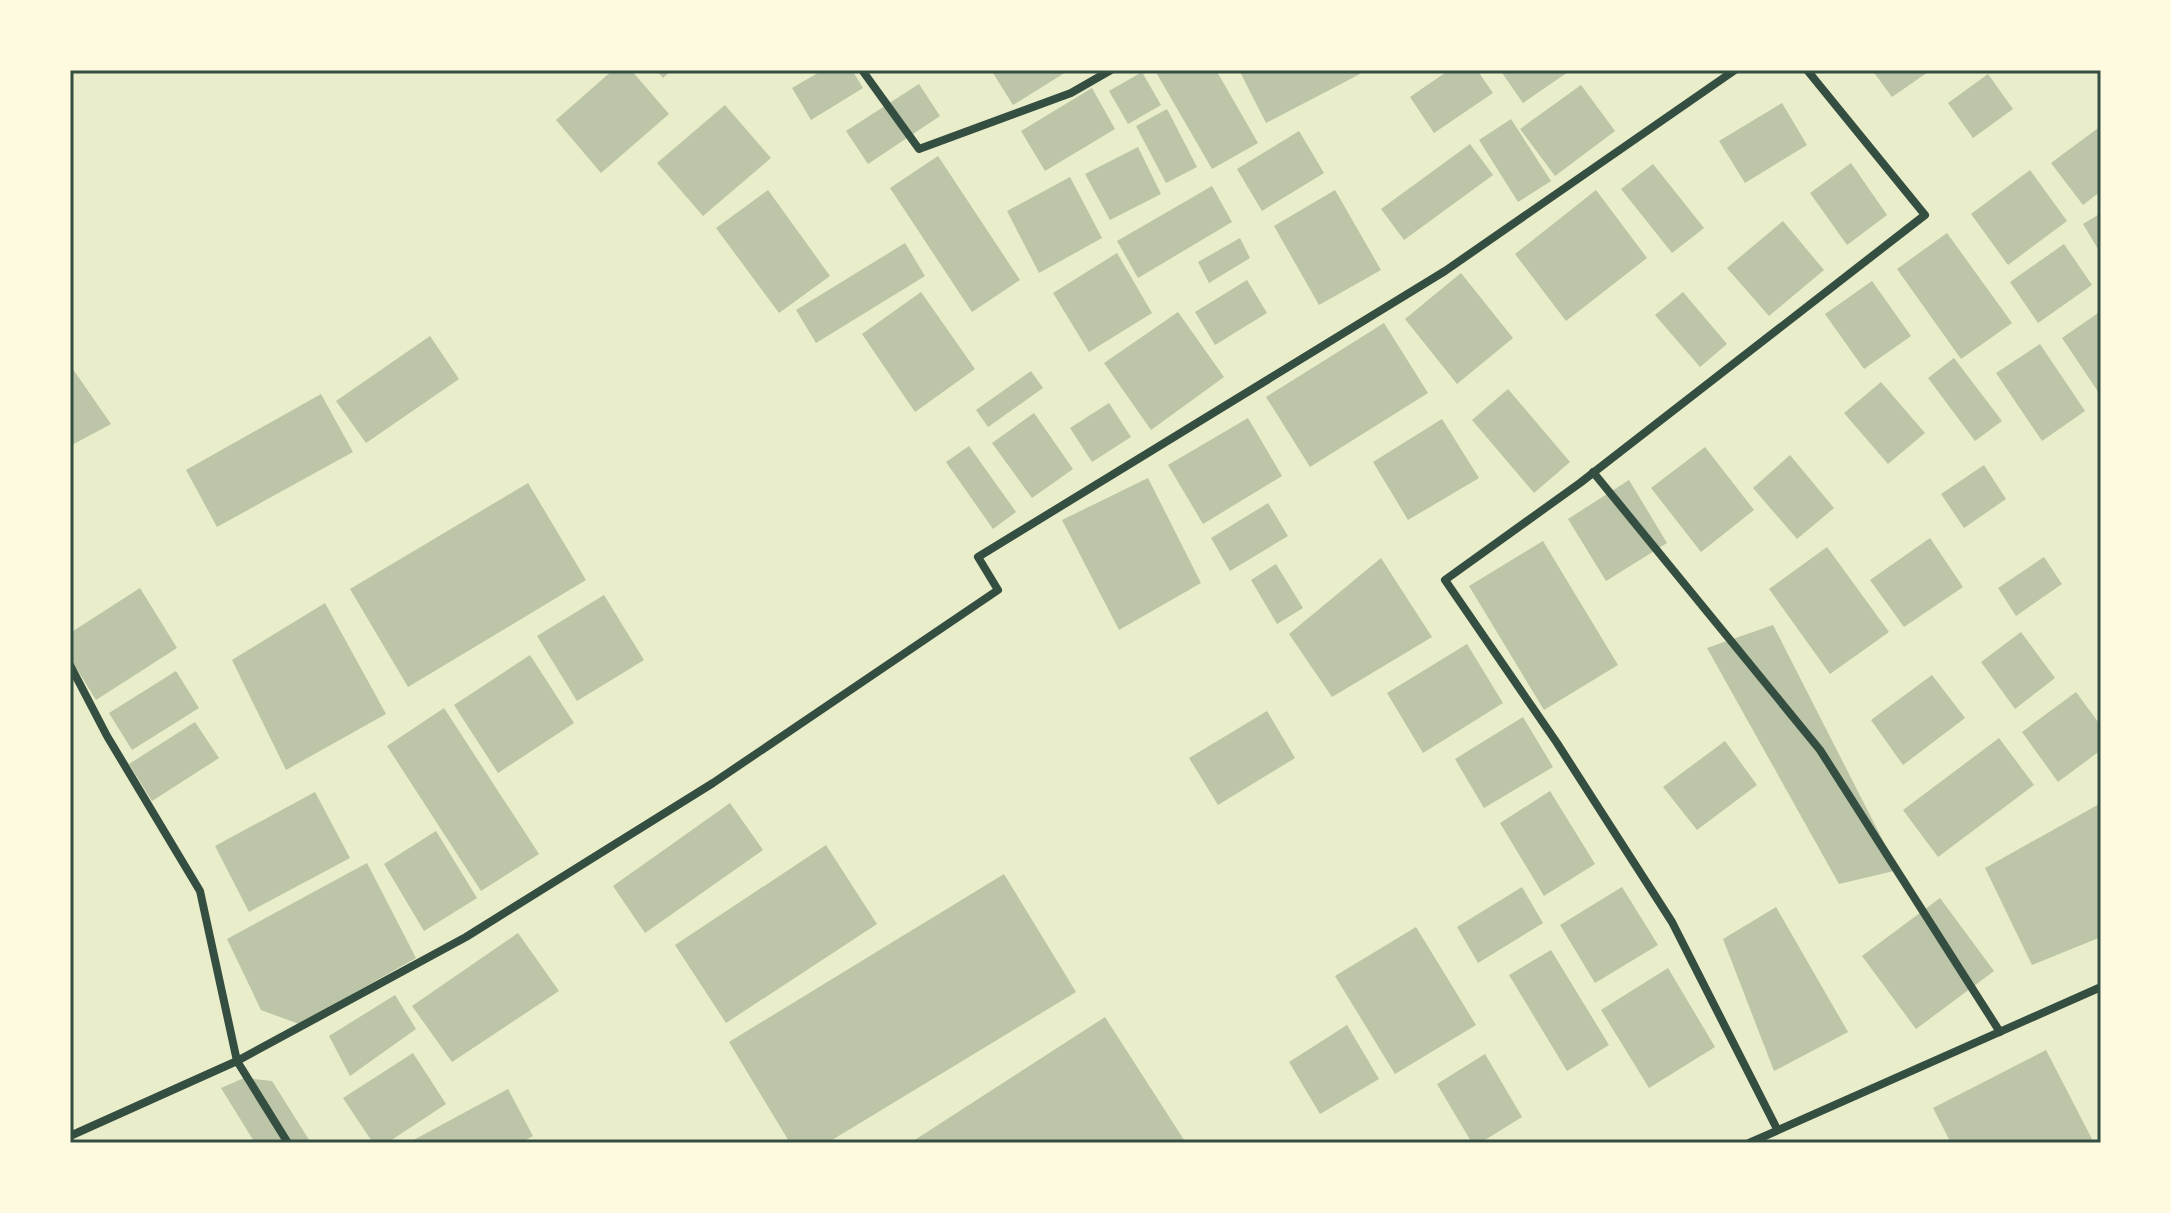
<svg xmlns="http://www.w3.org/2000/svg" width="2171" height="1213" font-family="Overpass,sans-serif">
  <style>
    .building { fill: #bcc5a7 }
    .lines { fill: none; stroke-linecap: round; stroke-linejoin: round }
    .minor { stroke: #344e41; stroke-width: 8 }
    .neatline { fill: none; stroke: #344e41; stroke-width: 3 }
  </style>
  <rect width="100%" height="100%" fill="#e9edc9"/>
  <g class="building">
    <path d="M613,70H631L669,114L601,173L556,120Z"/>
    <path d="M656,70H672L663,78Z"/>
    <path d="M823,70H852L863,88L811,120L792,88Z"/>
    <path d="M998,70H1064L1066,72L1013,105L993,73Z"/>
    <path d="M1164,70H1216L1258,143L1212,169L1157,74Z"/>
    <path d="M1239,70H1358L1360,74L1266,123Z"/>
    <path d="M1449,70H1477L1493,93L1434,133L1410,97Z"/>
    <path d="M1500,70H1571L1523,103Z"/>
    <path d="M1872,70H1931L1892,97Z"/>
    <path d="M1142,72L1161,105L1128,124L1109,91Z"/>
    <path d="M1988,74L2013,109L1973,138L1948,103Z"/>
    <path d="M919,84L940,116L868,164L846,131Z"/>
    <path d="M1581,85L1615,131L1555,176L1520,129Z"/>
    <path d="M1092,88L1115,129L1045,171L1021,131Z"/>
    <path d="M1782,103L1807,145L1745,183L1719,141Z"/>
    <path d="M725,105L771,158L703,216L657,163Z"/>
    <path d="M1167,109L1197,167L1166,183L1136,126Z"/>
    <path d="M1511,119L1551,181L1518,202L1479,140Z"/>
    <path d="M2101,126V191L2083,205L2051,163Z"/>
    <path d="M1299,131L1324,173L1262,211L1237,169Z"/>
    <path d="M1470,144L1493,175L1404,240L1381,209Z"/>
    <path d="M1138,147L1161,194L1110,220L1085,174Z"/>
    <path d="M938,156L1020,280L972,312L890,188Z"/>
    <path d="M1851,163L1887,215L1847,245L1810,193Z"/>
    <path d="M1653,164L1704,228L1672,253L1621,189Z"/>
    <path d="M2030,170L2067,221L2008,265L1971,214Z"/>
    <path d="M1070,177L1102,238L1039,273L1007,211Z"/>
    <path d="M1212,186L1232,222L1138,278L1117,241Z"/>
    <path d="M768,190L830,276L779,313L716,228Z"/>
    <path d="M1335,190L1381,270L1319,305L1274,226Z"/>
    <path d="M1596,190L1647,258L1566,321L1515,254Z"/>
    <path d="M2101,213V254L2083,224Z"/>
    <path d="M1783,221L1824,270L1769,316L1727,268Z"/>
    <path d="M1947,233L2012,323L1961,359L1897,269Z"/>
    <path d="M1240,238L1250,258L1209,283L1198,262Z"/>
    <path d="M905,243L925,276L816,343L796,310Z"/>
    <path d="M2064,244L2092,285L2038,323L2010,282Z"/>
    <path d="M1117,253L1152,313L1089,352L1053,293Z"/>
    <path d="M1461,273L1513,338L1457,384L1405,319Z"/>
    <path d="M1247,280L1267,313L1215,345L1195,312Z"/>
    <path d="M1872,281L1911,336L1864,369L1825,314Z"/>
    <path d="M921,292L975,369L915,412L862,334Z"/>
    <path d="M1683,292L1727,344L1700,367L1655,315Z"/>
    <path d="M2101,311V396L2062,338Z"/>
    <path d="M1178,312L1224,377L1151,430L1104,363Z"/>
    <path d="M1384,323L1428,393L1310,467L1266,397Z"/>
    <path d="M430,336L459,379L366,443L336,401Z"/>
    <path d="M2040,344L2085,411L2042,441L1996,373Z"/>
    <path d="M1954,358L2002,421L1975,441L1928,378Z"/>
    <path d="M70,365L111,424L70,446Z"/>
    <path d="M1031,371L1043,388L988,427L976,410Z"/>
    <path d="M1881,382L1925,433L1888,464L1844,413Z"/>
    <path d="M1508,389L1570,462L1534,493L1472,420Z"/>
    <path d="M321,394L353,452L217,527L186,470Z"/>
    <path d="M1109,403L1131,437L1092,462L1070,428Z"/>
    <path d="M1034,413L1073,469L1032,498L992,443Z"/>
    <path d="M1248,418L1282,476L1203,524L1168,465Z"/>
    <path d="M1442,419L1479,478L1408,520L1373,462Z"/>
    <path d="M969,446L1016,512L993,529L946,462Z"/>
    <path d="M1705,447L1754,510L1701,552L1651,488Z"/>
    <path d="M1790,455L1834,508L1797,539L1753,488Z"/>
    <path d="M1984,465L2006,499L1964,528L1941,494Z"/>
    <path d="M1148,478L1201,583L1119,630L1062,520Z"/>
    <path d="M1629,480L1667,543L1606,581L1568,519Z"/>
    <path d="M528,483L586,580L408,687L350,589Z"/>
    <path d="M1268,503L1288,536L1230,571L1211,538Z"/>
    <path d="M1930,538L1963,587L1904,627L1870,580Z"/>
    <path d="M1543,541L1618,665L1544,710L1469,586Z"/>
    <path d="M1827,547L1889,632L1830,674L1769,589Z"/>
    <path d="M2044,557L2062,584L2016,616L1998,588Z"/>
    <path d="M1381,558L1432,637L1332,697L1289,634Z"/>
    <path d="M1276,564L1303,608L1277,624L1251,580Z"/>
    <path d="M140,588L177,648L96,700L70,658V633Z"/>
    <path d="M604,595L644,660L577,701L537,636Z"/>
    <path d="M325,603L386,714L286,770L232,660Z"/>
    <path d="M1773,625L1898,870L1839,884L1707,648Z"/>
    <path d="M2021,632L2055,678L2015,709L1981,662Z"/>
    <path d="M1467,644L1503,703L1423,753L1387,693Z"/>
    <path d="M530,655L574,723L498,773L454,705Z"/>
    <path d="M176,671L199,708L132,750L109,713Z"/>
    <path d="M1932,675L1965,718L1903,765L1871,720Z"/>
    <path d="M2076,692L2101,726V750L2058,782L2022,732Z"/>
    <path d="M444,708L539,854L481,891L387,746Z"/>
    <path d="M1267,711L1295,758L1218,805L1189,758Z"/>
    <path d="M1523,717L1553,767L1484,808L1455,759Z"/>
    <path d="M195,722L219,758L152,801L129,764Z"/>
    <path d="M1999,738L2034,785L1938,857L1903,810Z"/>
    <path d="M1725,741L1757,785L1697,830L1663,787Z"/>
    <path d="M1550,791L1595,864L1544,896L1500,823Z"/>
    <path d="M315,792L350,858L249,912L215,846Z"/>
    <path d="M730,803L763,850L645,933L613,886Z"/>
    <path d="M2101,803V937L2032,965L1985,868Z"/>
    <path d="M436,831L477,898L424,931L384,864Z"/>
    <path d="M826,845L877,924L726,1023L675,945Z"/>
    <path d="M367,863L416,958L299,1024L261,1010L227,939Z"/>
    <path d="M1004,874L1076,992L827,1143H790L729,1042Z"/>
    <path d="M1522,887L1543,923L1478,963L1457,927Z"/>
    <path d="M1622,887L1658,945L1595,983L1560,925Z"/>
    <path d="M1940,898L1994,971L1916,1029L1862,956Z"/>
    <path d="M1776,907L1848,1032L1774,1071L1723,939Z"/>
    <path d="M1416,927L1476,1025L1395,1074L1335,976Z"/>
    <path d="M518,933L559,991L452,1062L412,1006Z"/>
    <path d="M1551,950L1609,1045L1567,1071L1509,975Z"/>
    <path d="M1668,968L1715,1047L1649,1088L1601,1010Z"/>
    <path d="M395,995L416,1029L350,1076L329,1036Z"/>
    <path d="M1105,1017L1186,1143H910Z"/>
    <path d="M1347,1025L1379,1079L1320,1114L1289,1062Z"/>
    <path d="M2046,1050L2094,1143H1951L1933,1108Z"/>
    <path d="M413,1053L446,1104L387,1143H373L343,1098Z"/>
    <path d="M1485,1054L1522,1117L1480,1143H1472L1437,1084Z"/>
    <path d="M244,1078L272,1081L311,1143H255L221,1088Z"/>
    <path d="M508,1089L533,1136L520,1143H408Z"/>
  </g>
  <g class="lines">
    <g class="minor">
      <path d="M862,70L919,149L1071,93L1111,70"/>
      <path d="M1593,472L1820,750L2000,1032"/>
      <path d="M70,665L107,736L200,891L237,1061L466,937L713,783L998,590L978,557L1445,271L1735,70"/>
      <path d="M1777,1129L1672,922L1557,743L1445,580L1580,483L1925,215L1807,70"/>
      <path d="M70,1136L237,1061L288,1143"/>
      <path d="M1749,1143L2101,987"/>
    </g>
  </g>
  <rect width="2171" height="1213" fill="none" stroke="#fefae0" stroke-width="144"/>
  <rect x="72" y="72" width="2027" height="1069" class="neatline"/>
</svg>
